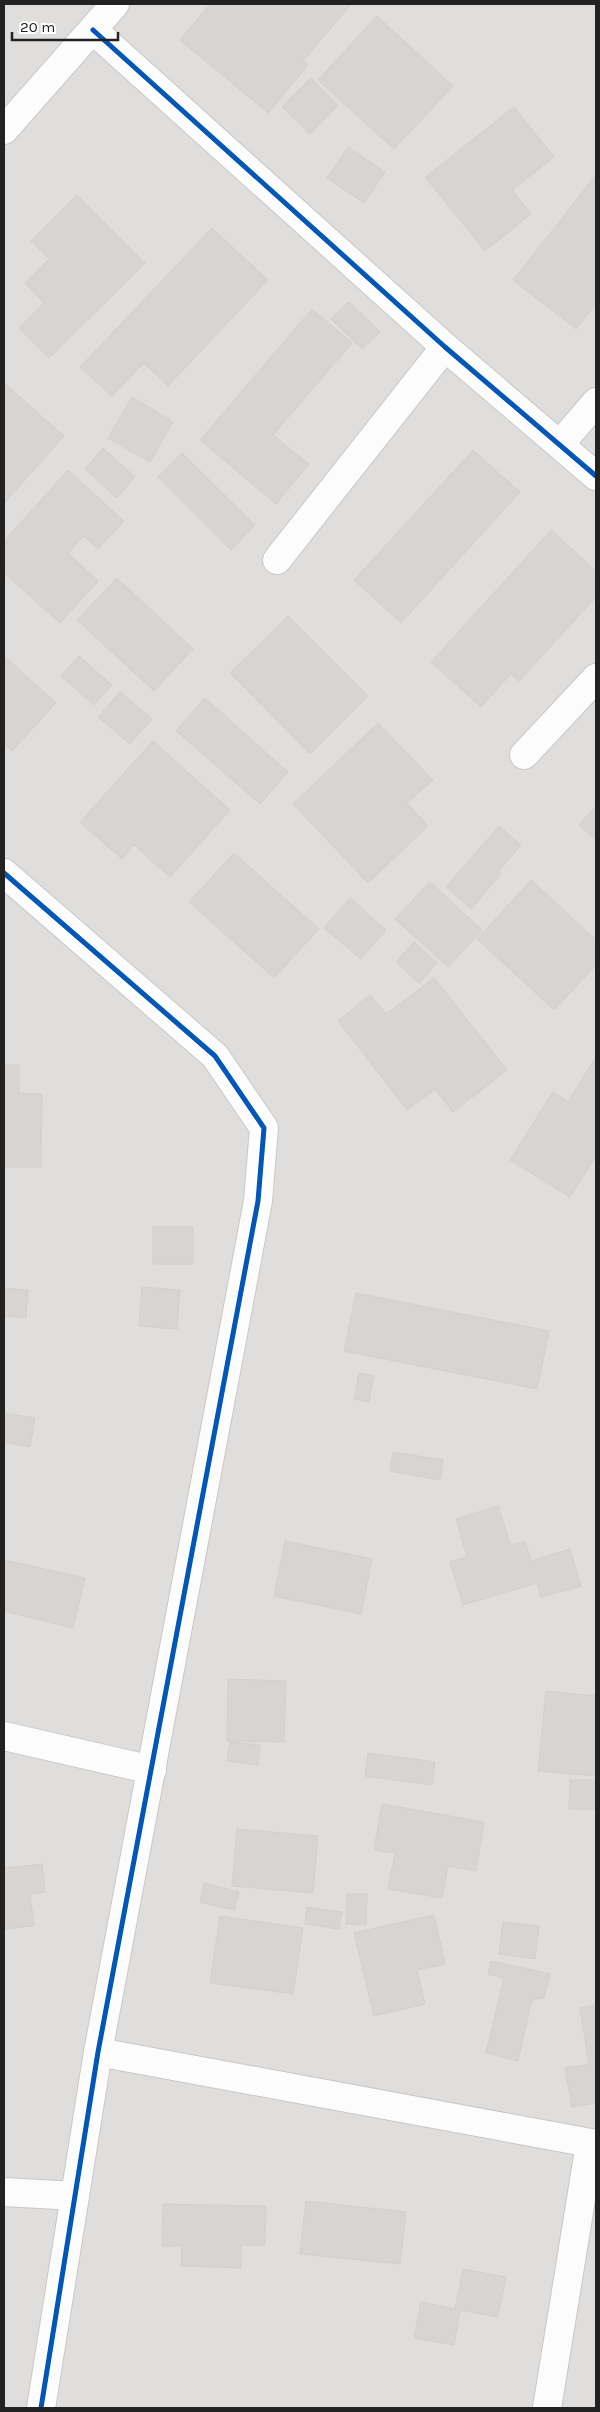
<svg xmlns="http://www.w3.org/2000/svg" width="600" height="2412" font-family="Karla,sans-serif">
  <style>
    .residential { fill: #dfdedc }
    .building { fill: #d7d4d2; stroke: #d3d0cc }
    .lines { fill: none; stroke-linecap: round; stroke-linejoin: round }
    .street-casing { stroke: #c9c8c7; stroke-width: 30 }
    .street { stroke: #fdfcfc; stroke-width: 28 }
    .cycleway-casing { stroke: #fff; stroke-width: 8 }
    .cycleway { stroke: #0057b8; stroke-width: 5 }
  </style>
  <rect width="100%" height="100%" fill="#f0eeeb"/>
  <rect class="residential" x="4" y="4" width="592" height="2404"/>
  <g class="building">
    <path d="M210,4H351L303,61L308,65L268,113L180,40Z"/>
    <path d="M377,16L453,86L394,149L318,80Z"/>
    <path d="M311,78L338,105L310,134L282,107Z"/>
    <path d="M514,107L554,157L512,190L531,214L485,251L425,177Z"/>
    <path d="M348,147L385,172L364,203L327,178Z"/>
    <path d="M596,175V304L576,329L513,280Z"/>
    <path d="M77,195L145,263L49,358L19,328L44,303L25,283L49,259L31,241Z"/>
    <path d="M212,228L268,280L168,386L144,363L112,396L80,367Z"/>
    <path d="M349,302L380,332L362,349L331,319Z"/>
    <path d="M312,309L352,343L273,435L309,464L276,504L200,440Z"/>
    <path d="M4,383L64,436L6,501L4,498Z"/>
    <path d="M132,397L173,422L150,462L108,438Z"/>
    <path d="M103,448L135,477L117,498L85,469Z"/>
    <path d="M473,450L520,492L401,623L354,580Z"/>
    <path d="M182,453L255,525L231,550L158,477Z"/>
    <path d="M68,470L124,521L98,549L84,536L68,553L98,581L60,623L4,573V541Z"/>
    <path d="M551,530L596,571V597L519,681L511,674L481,707L431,662Z"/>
    <path d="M117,578L193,649L154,691L77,620Z"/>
    <path d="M288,616L368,696L310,754L230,673Z"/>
    <path d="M4,656L56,703L12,751L4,744Z"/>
    <path d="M79,656L112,685L94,705L61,676Z"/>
    <path d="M120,692L152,719L130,744L98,717Z"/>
    <path d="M205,698L288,772L260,804L176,731Z"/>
    <path d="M378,723L433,780L407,803L428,826L368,883L293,804Z"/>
    <path d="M153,741L230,810L170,877L134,845L122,859L80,822Z"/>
    <path d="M596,806V840L579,825Z"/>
    <path d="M499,826L521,845L498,872L501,874L471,909L446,887Z"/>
    <path d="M234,853L319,929L274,978L189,902Z"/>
    <path d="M531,880L596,940V965L554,1010L477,939Z"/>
    <path d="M430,882L482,930L448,967L395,919Z"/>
    <path d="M350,898L386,930L361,959L324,928Z"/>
    <path d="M414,942L437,963L419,983L396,962Z"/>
    <path d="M434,978L507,1070L453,1112L435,1089L407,1110L338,1021L370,995L386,1014Z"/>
    <path d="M596,1057V1156L570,1197L510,1160L553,1092L568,1102Z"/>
    <path d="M4,1065H19V1093L42,1094L41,1167H4Z"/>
    <rect x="153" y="1227" width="40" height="37"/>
    <path d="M142,1287L180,1290L177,1329L139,1326Z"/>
    <path d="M4,1288L28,1290L26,1318L4,1316Z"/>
    <path d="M356,1293L549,1331L537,1389L344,1351Z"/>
    <path d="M359,1373L374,1376L369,1402L354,1399Z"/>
    <path d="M4,1413L35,1418L30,1447L4,1442Z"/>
    <path d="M393,1452L443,1460L440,1480L390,1471Z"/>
    <path d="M498,1506L511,1546L525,1541L531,1561L570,1549L581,1586L541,1597L537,1583L463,1605L450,1562L467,1557L456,1519Z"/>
    <path d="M285,1541L372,1559L361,1614L274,1596Z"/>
    <path d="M4,1560L85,1578L73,1628L4,1611Z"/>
    <path d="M228,1679L286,1681L284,1742L227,1741Z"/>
    <path d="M546,1691L596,1696V1776L538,1771Z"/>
    <path d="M230,1742L260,1745L258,1765L227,1761Z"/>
    <path d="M368,1753L435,1762L432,1785L365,1776Z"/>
    <path d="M570,1780H596V1809H569Z"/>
    <path d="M382,1804L484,1822L476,1871L448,1866L442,1898L388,1889L395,1853L374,1850Z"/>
    <path d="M237,1829L318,1836L313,1893L232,1886Z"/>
    <path d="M42,1864L45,1892L30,1894L34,1926L4,1929V1868Z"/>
    <path d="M204,1883L239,1892L234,1910L200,1902Z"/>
    <path d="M347,1894H367L366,1925L346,1924Z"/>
    <path d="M307,1907L342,1912L339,1929L305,1924Z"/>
    <path d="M434,1915L445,1964L417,1970L425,2004L374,2016L354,1933Z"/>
    <path d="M220,1916L303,1928L293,1994L210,1983Z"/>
    <path d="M503,1922L539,1926L535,1959L499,1954Z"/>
    <path d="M491,1961L550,1974L544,1998L532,2000L518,2061L486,2053L504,1978L488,1974Z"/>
    <path d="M596,2005V2103L572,2107L565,2068L589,2064L580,2008Z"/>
    <path d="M306,2201L406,2212L400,2264L300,2254Z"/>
    <path d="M163,2204L266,2206L265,2245H241V2268L181,2266L182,2246H162Z"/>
    <path d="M463,2269L506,2277L498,2317L460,2310L454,2345L414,2338L421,2302L455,2309Z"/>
  </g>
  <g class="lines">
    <g class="street-casing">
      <g id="street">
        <path d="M93,30L445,347L596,476"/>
        <path d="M4,130L115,4"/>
        <path d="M561,443L596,402"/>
        <path d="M277,560L445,347"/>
        <path d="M524,755L596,678"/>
        <path d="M4,873L215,1056L264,1128L258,1201L98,2052L41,2408"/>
        <path d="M4,1736L152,1770"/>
        <path d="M98,2052L596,2144"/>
        <path d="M4,2192L75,2196"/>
        <path d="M547,2408L590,2144"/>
      </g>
    </g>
    <use href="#street" class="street"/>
    <g class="cycleway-casing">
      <g id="cycleway">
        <path d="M93,30L445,347L596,476"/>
        <path d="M4,873L215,1056L264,1128L258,1201L98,2052L41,2408"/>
      </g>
    </g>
    <use href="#cycleway" class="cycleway"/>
  </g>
  <rect width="600" height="2412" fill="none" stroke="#222222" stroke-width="10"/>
  <path d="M12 32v8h106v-8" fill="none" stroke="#222222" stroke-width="2.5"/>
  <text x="20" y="32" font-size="15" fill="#222222" stroke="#ffffff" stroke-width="4" paint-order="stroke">20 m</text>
</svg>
